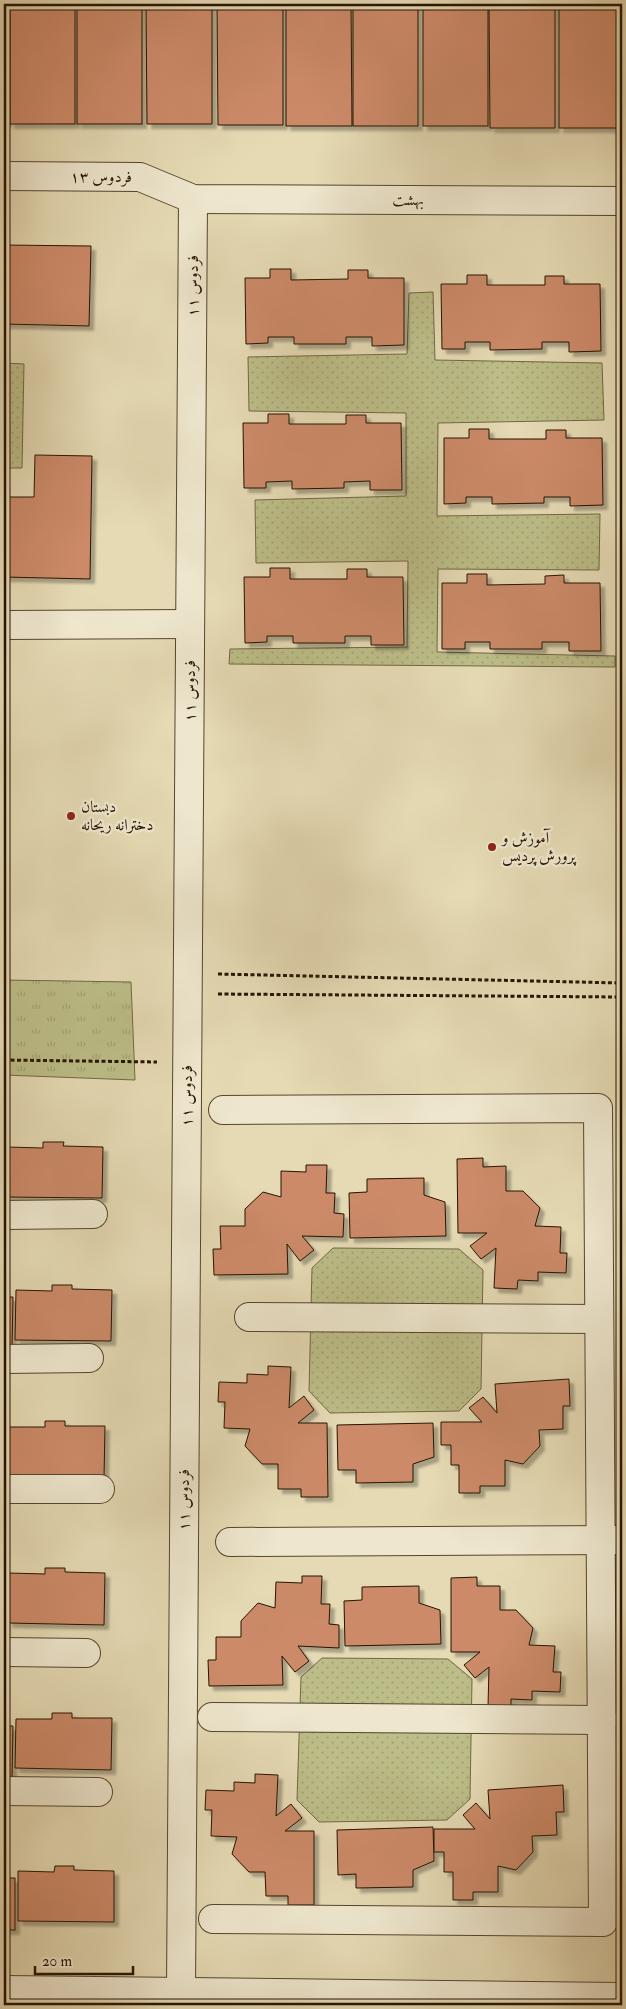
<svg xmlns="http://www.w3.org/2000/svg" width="626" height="2009" font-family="'IM FELL Double Pica',Amiri,serif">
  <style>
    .grass { fill: url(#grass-dots); stroke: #716844 }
    .park { fill: url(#park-tufts); stroke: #716844 }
    .building { fill: #cc8a69; stroke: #261300; filter: url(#shadow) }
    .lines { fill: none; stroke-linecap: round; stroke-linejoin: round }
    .minor-casing { stroke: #56452d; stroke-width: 30 }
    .path { stroke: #261300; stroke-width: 3; stroke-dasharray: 4 2.5; stroke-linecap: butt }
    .minor { stroke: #eee7ce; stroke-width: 28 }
    .poi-dot { fill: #8f2418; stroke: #eee7ce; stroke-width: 2 }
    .labels { text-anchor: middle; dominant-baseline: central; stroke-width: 5; stroke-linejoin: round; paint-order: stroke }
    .street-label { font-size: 16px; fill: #261300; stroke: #eee7ce }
    .poi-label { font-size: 16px; fill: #261300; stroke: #eee7ce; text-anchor: start }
  </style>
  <defs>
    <pattern id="grass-dots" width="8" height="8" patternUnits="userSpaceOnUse" patternTransform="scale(1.25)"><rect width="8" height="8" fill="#bcbd88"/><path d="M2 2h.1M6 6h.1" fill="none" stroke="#a1a274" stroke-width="1.8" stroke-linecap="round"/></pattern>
    <pattern id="park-tufts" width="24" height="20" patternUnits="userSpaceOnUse" patternTransform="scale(1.25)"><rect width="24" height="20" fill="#bcbd88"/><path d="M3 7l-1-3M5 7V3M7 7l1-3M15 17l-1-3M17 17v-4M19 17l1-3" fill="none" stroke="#a1a274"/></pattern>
    <filter id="shadow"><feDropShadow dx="4.5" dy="4.5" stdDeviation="1" flood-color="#0004"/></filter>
  </defs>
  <rect width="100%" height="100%" fill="#e5dab4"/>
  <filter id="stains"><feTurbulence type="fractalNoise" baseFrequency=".004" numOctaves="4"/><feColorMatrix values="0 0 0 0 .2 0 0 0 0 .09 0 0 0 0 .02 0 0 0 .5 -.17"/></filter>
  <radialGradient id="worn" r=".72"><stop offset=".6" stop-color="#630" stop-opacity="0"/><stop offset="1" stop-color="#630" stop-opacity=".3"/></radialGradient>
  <g class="grass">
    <path d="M433,292L435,360L602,363L604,420L438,423L437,516L600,514L599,570L438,569L437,652L615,656V667L229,664L230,649L407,647L408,561L256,563L255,500L406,496V413L249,411L248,357L407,354L409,293Z"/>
    <path d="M4,363L24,364L22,468H4Z"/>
    <path d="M333,1248L459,1249L483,1270L481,1389L459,1411L330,1413L309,1391L312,1268Z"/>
    <path d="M322,1658L448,1659L472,1679L470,1799L447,1820L319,1822L297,1800L301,1677Z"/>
  </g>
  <path class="park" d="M4,980L131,982L135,1080L4,1075Z"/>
  <g class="building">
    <path d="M4,4H6L7,123H4Z"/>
    <rect x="10" y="4" width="65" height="120"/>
    <rect x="77" y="4" width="65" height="120"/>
    <path d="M146,4H212V124H147Z"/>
    <path d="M217,4H283V125H218Z"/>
    <path d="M286,4H351L352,126H286Z"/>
    <rect x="353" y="4" width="65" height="122"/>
    <rect x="423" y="4" width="65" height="122"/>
    <path d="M489,4H555V128H490Z"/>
    <rect x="559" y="4" width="63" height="124"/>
    <path d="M4,245L91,246L89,326L4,324Z"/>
    <path d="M270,269H291V280L348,279V270H368V278H404V345L372,346V337H346V344H294V337H268V343L246,344L245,278H270Z"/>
    <path d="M467,275H487V285H545V276H564V284H600L601,351L569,352V342H542V349L490,350V342H465V349H442L441,284H467Z"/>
    <path d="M268,414H289V424H346V415H366V423H401L402,490H370V481L344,482V488L292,489V481L266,482V488H244L243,423H268Z"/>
    <path d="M469,429H489V439H546V430H566V438H602L603,505L570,506V497H544V503L492,504V497H466V503L444,504V438H469Z"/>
    <path d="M35,455L92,456L90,579L4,577V497H34Z"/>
    <path d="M270,568H290V579H347V569H367V577H403L404,645H371V636H345V643H293V636H267V642L245,643L244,577H270Z"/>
    <path d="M467,574H487V585L545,584V576L564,575V583H600L601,651H569V642H542V649H490V642H465V649H442V583H467Z"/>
    <path d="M43,1142H64L63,1146L103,1147L102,1198L6,1197L7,1147L43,1148Z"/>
    <path d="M483,1158V1167L506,1166V1191H523L540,1208L535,1226L561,1227L560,1253H567L566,1273L538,1272V1281L518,1280L517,1289L494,1288L496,1248L481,1259L470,1246L487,1233H458L457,1159Z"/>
    <path d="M306,1165H327L326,1193H335L334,1213L344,1214L343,1237L302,1236L314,1250L300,1261L287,1244L288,1274L214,1275L213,1249H221L220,1226H245V1209L263,1192L281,1197V1171L306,1172Z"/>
    <path d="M424,1178V1195L445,1202L446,1236L350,1238L349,1193L367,1192V1179Z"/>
    <path d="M52,1285H72V1289L112,1290L111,1341L15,1340L16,1290L52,1291Z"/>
    <path d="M4,1297H13L12,1349H4Z"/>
    <path d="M268,1366L291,1367L289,1408L304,1396L314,1410L298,1423H327L328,1497H301V1489H278V1464H262L245,1446L250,1429L224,1428L225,1402H218L219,1382L247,1383V1374L268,1375Z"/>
    <path d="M569,1379L570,1406H563V1429L539,1430L540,1446L523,1464L505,1460V1486H480V1493H459V1465H451V1445H441V1422H482L469,1408L483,1397L497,1413L495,1384Z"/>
    <path d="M45,1421H65V1426H105L104,1478L8,1476L9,1427H45Z"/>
    <path d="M433,1423L434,1457L413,1464V1482L356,1483V1470H338L337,1425Z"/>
    <path d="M45,1568H65V1572L105,1573L104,1625L8,1623L9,1573L45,1574Z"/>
    <path d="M302,1576H322L321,1604H330L329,1624L339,1625V1648L298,1646L309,1661L295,1672L282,1656L283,1685L209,1686L208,1660H216V1637H241V1621L258,1603L275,1608L276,1582L302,1583Z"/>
    <path d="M477,1577V1586H500V1610H516L533,1628L529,1645L555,1646L553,1672H561L560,1692L532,1691V1700L511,1699V1708L488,1707L489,1667L475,1678L464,1665L480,1652H451V1578Z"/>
    <path d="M4,1580H6L5,1632H4Z"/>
    <path d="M419,1586V1603L440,1610L441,1644L345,1646L344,1601L362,1600V1587Z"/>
    <path d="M52,1713H72V1718H112L111,1770L15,1768L16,1719H52Z"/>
    <path d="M4,1726H13L12,1777H4Z"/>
    <path d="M255,1774L278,1775L276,1816L291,1804L302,1818L285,1831H314V1905H288V1896H266L265,1872H249L232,1854L237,1837L211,1836L212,1810H205L206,1790L234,1791V1782L255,1783Z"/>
    <path d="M563,1785L564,1812H556L557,1835L532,1836L533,1852L516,1870L498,1866V1892H473V1900H453V1872H444V1852H434V1829H475L463,1815L476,1803L490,1819L488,1790Z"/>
    <path d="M433,1827L434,1861L413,1870V1887L356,1888V1874L338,1875L337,1830Z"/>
    <path d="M55,1866H74V1870L114,1871V1922L18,1921V1871L54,1872Z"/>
    <rect x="4" y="1878" width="11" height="52"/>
  </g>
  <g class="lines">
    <g class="minor-casing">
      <g id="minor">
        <path d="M4,176L140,177L193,199L622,201"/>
        <path d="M4,625L190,624"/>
        <path d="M4,1215L93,1214"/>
        <path d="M249,1317L599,1319"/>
        <path d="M4,1359L89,1358"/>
        <path d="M4,1489H100"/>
        <path d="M230,1542L622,1540"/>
        <path d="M4,1652L86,1653"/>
        <path d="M212,1717L603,1720"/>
        <path d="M4,1791L98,1792"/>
        <path d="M213,1919L603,1922L598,1108L223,1110"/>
        <path d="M4,1990L622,1997"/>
        <path d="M181,1992L193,199"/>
      </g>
    </g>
    <g class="path">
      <path d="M218,974L622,983"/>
      <path d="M218,994L622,997"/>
      <path d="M4,1060L157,1062"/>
    </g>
    <use href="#minor" class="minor"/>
  </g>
  <g class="poi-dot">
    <circle cx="71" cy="816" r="5"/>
    <circle cx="492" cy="847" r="5"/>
  </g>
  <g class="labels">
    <g class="street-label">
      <text x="101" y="177">فردوس ۱۳</text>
      <text x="408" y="200">بهشت</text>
      <text transform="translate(193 286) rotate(-90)">فردوس ۱۱</text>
      <text transform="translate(190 691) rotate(-90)">فردوس ۱۱</text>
      <text transform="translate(187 1096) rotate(-90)">فردوس ۱۱</text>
      <text transform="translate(184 1500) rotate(-90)">فردوس ۱۱</text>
    </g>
    <g class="poi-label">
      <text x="81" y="807">دبستان<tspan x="81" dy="18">دخترانه ریحانه</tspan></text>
      <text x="502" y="838">آموزش و<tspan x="502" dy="18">پرورش پردیس</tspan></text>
    </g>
  </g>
  <rect width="626" height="2009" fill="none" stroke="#e5dab4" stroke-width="20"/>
  <rect x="5" y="5" width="616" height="1999" fill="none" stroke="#261300" stroke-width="2.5"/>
  <rect x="10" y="10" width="606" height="1989" fill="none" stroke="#261300"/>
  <path d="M35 1966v8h98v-8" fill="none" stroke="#261300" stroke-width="2.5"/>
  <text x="42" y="1966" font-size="15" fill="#261300" stroke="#eee7ce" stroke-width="4" paint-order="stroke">20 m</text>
  <rect width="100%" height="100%" filter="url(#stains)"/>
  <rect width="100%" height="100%" fill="url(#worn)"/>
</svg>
